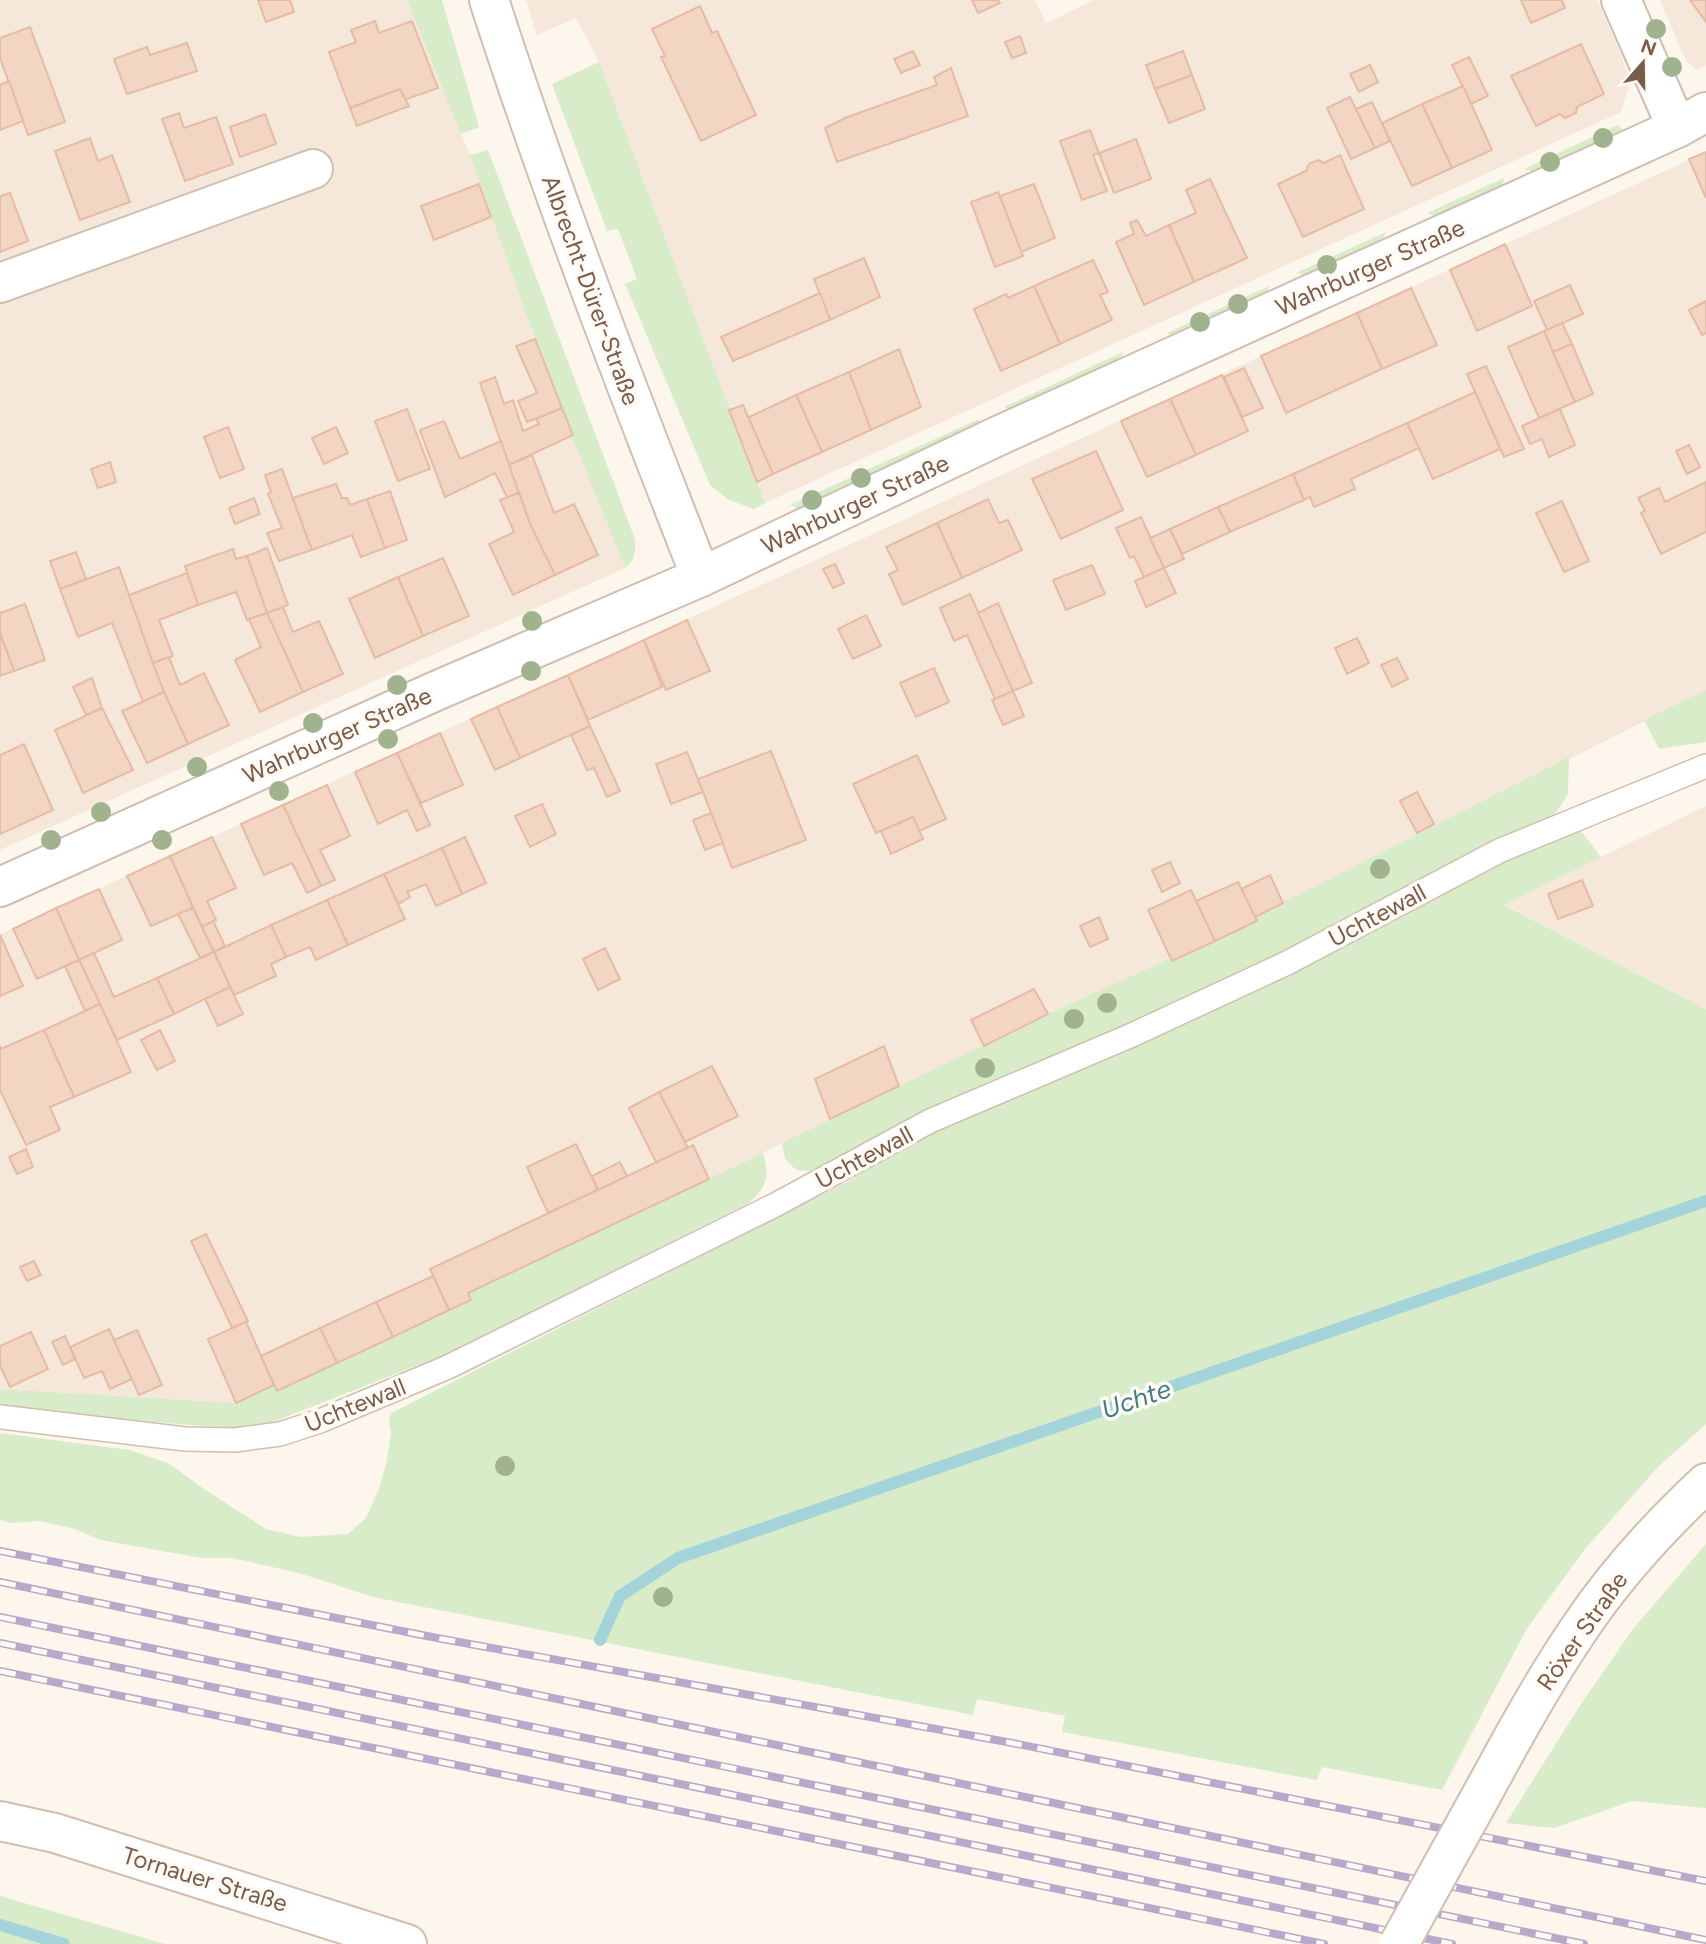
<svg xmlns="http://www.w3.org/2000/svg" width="1706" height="1944" font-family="Figtree,sans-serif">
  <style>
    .residential { fill: #f5e8da }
    .green { fill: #d8ecc9 }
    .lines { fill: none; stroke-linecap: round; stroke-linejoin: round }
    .stream { stroke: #a5d3da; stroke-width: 12 }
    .building { fill: #f3d5c3; stroke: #e6bba3; stroke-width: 2 }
    .service-casing { stroke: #d1beb0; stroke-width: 26 }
    .minor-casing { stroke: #d1beb0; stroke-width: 42 }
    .tertiary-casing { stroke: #d1beb0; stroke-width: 42 }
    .service { stroke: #fff; stroke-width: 23 }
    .minor { stroke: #fff; stroke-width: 38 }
    .tertiary { stroke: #fff; stroke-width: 38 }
    .rail-casing { stroke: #b9a8c9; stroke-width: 8 }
    .rail { stroke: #fffaf3; stroke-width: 5; stroke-dasharray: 16; stroke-linecap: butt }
    .tertiary-bridge-casing { stroke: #d1beb0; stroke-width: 42; stroke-linecap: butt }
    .tertiary-bridge { stroke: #fff; stroke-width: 38 }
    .tree { fill: #a0b28e }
    .labels { text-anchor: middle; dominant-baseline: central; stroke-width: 7; stroke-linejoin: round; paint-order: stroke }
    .street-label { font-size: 24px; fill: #7a5c4d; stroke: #fffaf3 }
    .water-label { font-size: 26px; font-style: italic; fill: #437c86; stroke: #fffaf3 }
  </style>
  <rect width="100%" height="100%" fill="#fdf6ec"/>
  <g class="residential">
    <path d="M0,0H407L470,155L552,387L625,568L0,850Z"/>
    <path d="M526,0H1035L1046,23L1094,0H1597L1625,65L1630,83L1621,112L765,503L599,62L576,18L537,35Z"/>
    <path d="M1660,0H1706V66L1697,70L1686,61Z"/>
    <path d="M1706,152V690L1255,917L1257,921L1172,961L1171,959L1048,1014L709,1179L469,1293L471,1300L277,1391L274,1385L236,1403L0,1389V934Z"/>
    <path d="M1706,806V1009L1504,904Z"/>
  </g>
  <g class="green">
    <path d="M407,0H442L479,127L461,134Z"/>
    <path d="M599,62L765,503L754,509L729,500L710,485L625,284L637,279L618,229L607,231L552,84Z"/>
    <path d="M1618,125L1625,135L1541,174L1524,169Z"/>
    <path d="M488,150L635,539C636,551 635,561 625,568L552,387L470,155Z"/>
    <path d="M1504,178L1501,193L1443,219L1427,213Z"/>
    <path d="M1386,232L1379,248L1315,278L1296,273Z"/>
    <path d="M1269,286L1266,300L1180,340L1167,333Z"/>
    <path d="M1123,352L1117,369L1019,414L1004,407Z"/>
    <path d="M979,419V432L804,512L790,505Z"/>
    <path d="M1706,690V742L1659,749L1644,720Z"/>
    <path d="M1569,757L1568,794L1554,816L1415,884L1280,958L827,1168L807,1171L796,1170L785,1159L782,1143L1048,1014L1171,958L1173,961L1256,921L1255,917Z"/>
    <path d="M1581,831L1601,857L1504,905L1706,1009V1424L1659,1466L1585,1549L1526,1630L1442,1790L1322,1767L1317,1780L1062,1732L1065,1716L977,1699L973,1715L373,1597L299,1573L232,1558H201L101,1540L72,1528L39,1521L12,1523L0,1520V1433L130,1450L168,1463L204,1489L266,1529L301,1537L348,1534L366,1518L379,1489L387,1460L391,1433L389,1421L391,1413L849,1181L897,1151L958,1121L1254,991L1515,854Z"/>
    <path d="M763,1153C770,1177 767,1187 749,1203L449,1353L273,1422L229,1428L81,1416L0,1404V1389L236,1403L274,1385L278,1391L471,1300L468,1293Z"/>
    <path d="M1706,1544V1808L1632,1801L1554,1828L1506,1823L1577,1710L1633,1629Z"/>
    <path d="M0,1896L165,1944H0Z"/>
  </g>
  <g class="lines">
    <g class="stream">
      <path d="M600,1640L620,1596L678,1558L1706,1201"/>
      <path d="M0,1925L64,1944"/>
    </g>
  </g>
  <g class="building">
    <path d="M258,0H290L294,12L266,22Z"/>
    <path d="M972,0H998L1000,3L978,13Z"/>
    <path d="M1521,0H1562L1565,8L1531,23Z"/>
    <path d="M1690,0H1706V22Z"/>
    <path d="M700,6L712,33L717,31L756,115L701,141L661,57L665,56L652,29Z"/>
    <path d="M375,21L379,33L412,21L438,88L404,100L400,89L350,108L329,52L356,42L351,30Z"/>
    <path d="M30,27L65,122L28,135L0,58V38Z"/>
    <path d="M1020,36L1026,53L1012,58L1005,42Z"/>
    <path d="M187,43L197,71L127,94L114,59L147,47L150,55Z"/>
    <path d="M1581,44L1604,94L1577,107L1576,113L1565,118L1560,114L1536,126L1511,76Z"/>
    <path d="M913,51L920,65L901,73L894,59Z"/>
    <path d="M1183,51L1192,75L1155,89L1146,65Z"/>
    <path d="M1469,57L1488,96L1471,104L1452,65Z"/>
    <path d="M1370,65L1378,82L1359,92L1350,74Z"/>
    <path d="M951,68L968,116L837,162L825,128L845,118L937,85L934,77Z"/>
    <path d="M1192,75L1205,109L1169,123L1155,89Z"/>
    <path d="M9,81L23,121L0,130V85Z"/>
    <path d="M1463,86L1492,150L1452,168L1422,104Z"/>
    <path d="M400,89L409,106L357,126L350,108Z"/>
    <path d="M1350,97L1375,148L1351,159L1327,108Z"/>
    <path d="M1372,102L1390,141L1375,148L1356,109Z"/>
    <path d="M1422,104L1452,168L1412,186L1382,123Z"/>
    <path d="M179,113L184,128L216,117L233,164L185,181L162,119Z"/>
    <path d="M265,114L276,144L240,157L230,127Z"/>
    <path d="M1090,130L1099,153L1093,155L1107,191L1082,200L1060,141Z"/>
    <path d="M90,138L98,161L112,155L130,202L80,220L55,151Z"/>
    <path d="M1136,139L1151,179L1114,193L1099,153Z"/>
    <path d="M1706,152V198L1689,159Z"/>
    <path d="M1340,155L1364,209L1303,237L1278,184L1306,171L1309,164L1318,160L1324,163Z"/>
    <path d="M1210,179L1247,258L1194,282L1169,225L1196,213L1186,190Z"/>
    <path d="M479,184L491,217L434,240L421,206Z"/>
    <path d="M1034,184L1055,238L1021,252L1000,196Z"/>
    <path d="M998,192L1023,256L995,267L971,202Z"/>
    <path d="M10,193L28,241L0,252V196Z"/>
    <path d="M1137,220L1146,236L1169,225L1194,282L1144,305L1116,242L1134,234L1130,223Z"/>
    <path d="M1505,244L1532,306L1477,331L1450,270Z"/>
    <path d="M864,258L880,297L830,320L814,279Z"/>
    <path d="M1093,260L1108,292L1100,295L1112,320L1060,344L1034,286Z"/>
    <path d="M1570,285L1583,314L1547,330L1534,301Z"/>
    <path d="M1034,286L1060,344L1001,371L974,309L1006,294L1008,298Z"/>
    <path d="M1411,288L1437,345L1382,369L1357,313Z"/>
    <path d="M820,293L830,320L733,361L721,337Z"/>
    <path d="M1706,301V333L1702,335L1689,310Z"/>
    <path d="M1357,313L1382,369L1286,413L1261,356Z"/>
    <path d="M1562,323L1572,344L1553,352L1544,331Z"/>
    <path d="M1544,331L1575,402L1539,418L1508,347Z"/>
    <path d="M535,339L562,408L527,422L518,401L537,393L516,346Z"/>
    <path d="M1572,344L1593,394L1575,402L1553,352Z"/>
    <path d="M899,349L921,407L871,430L849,372Z"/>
    <path d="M1486,366L1524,449L1504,457L1467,374Z"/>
    <path d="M1244,368L1263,408L1242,417L1224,377Z"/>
    <path d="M849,372L871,430L822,452L796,395Z"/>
    <path d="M1222,375L1248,431L1196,455L1170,399Z"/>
    <path d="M495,377L504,404L513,400L523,431L539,424L536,419L562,408L573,435L509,465L480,383Z"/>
    <path d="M1475,392L1500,449L1433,479L1407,423Z"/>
    <path d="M796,395L822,452L773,474L747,418Z"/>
    <path d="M1170,399L1196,455L1147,477L1121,421Z"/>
    <path d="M743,405L773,474L757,482L729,410Z"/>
    <path d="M407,409L430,469L398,481L375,421Z"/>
    <path d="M1560,409L1575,445L1549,457L1542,439L1530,444L1522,426Z"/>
    <path d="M444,421L460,459L501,441L519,493L507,497L495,473L445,497L420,430Z"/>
    <path d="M1407,423L1419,448L1351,479L1355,489L1314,507L1310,497L1304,500L1293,474Z"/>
    <path d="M228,427L244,469L220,478L204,437Z"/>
    <path d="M336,427L348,453L324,464L312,438Z"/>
    <path d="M1689,445L1700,467L1687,474L1676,451Z"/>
    <path d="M1096,451L1123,510L1061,539L1032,479Z"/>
    <path d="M532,455L554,513L574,504L598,555L555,575L530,524L509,465Z"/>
    <path d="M110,462L116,482L98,488L91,469Z"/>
    <path d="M282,469L312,550L279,561L267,533L282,528L268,494L271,492L265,475Z"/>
    <path d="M1293,474L1304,500L1230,532L1218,507Z"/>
    <path d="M1706,482V532L1661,554L1641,513L1645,511L1638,498L1659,488L1665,502Z"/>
    <path d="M336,484L342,498H347L350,505L367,499L385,548L361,557L352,535L312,550L293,498Z"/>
    <path d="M390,491L407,540L385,548L367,499Z"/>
    <path d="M519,493L530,524L555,575L513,595L489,544L514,532L500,500Z"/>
    <path d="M254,498L260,514L235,524L229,508Z"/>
    <path d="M988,499L999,523L1008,520L1022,550L962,578L937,523Z"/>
    <path d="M1562,501L1589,561L1564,572L1536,513Z"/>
    <path d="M1218,507L1230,532L1182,554L1170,529Z"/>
    <path d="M1141,517L1164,568L1144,577L1134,556L1130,558L1116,528Z"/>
    <path d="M937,523L962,578L903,605L889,574L898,570L886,547Z"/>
    <path d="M1170,529L1184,559L1164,568L1150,538Z"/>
    <path d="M267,548L288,605L267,613L247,556Z"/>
    <path d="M233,549L236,559L247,556L267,613L247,620L236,592L198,605L185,566Z"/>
    <path d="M76,552L86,579L60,589L50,561Z"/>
    <path d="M443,558L469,616L423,636L398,577Z"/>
    <path d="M835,564L844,583L833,588L823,569Z"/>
    <path d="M1092,565L1105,594L1066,610L1053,580Z"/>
    <path d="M119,567L164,692L143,702L112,623L78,637L60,589Z"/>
    <path d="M1164,568L1176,593L1146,607L1135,581Z"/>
    <path d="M187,573L198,605L159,620L173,656L153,663L129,595Z"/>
    <path d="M398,577L423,636L375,658L349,599Z"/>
    <path d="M970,594L1013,691L995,699L967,635L954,641L940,608Z"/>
    <path d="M998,603L1032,683L1013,691L978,613Z"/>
    <path d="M25,604L45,660L14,671L0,633V613Z"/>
    <path d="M283,607L293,632L319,621L343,674L303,692L267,613Z"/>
    <path d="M267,613L303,692L260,712L235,660L261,647L249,619Z"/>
    <path d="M866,615L881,646L853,659L838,629Z"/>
    <path d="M687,620L710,671L666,690L644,640Z"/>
    <path d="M0,633L14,671L0,676Z"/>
    <path d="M1357,638L1369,663L1347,674L1335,648Z"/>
    <path d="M644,640L662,687L588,720L568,675Z"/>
    <path d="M169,657L180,685L204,673L229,725L188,744L164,692L153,663Z"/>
    <path d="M1397,658L1408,679L1392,687L1381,665Z"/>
    <path d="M934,668L949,702L916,717L900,683Z"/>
    <path d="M568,675L590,726L520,758L497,707Z"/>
    <path d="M92,678L102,708L86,715L73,687Z"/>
    <path d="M1013,691L1024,716L1003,725L992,700Z"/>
    <path d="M164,692L188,744L147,763L122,711Z"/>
    <path d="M497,707L520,758L495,770L471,719Z"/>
    <path d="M102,708L133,770L83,793L55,730Z"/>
    <path d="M590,726L620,791L607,797L594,768L587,770L571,735Z"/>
    <path d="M440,733L463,785L421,803L397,753Z"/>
    <path d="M24,744L53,810L0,834V755Z"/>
    <path d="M771,751L806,840L732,868L698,779Z"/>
    <path d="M687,752L703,792L671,804L656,764Z"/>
    <path d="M397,753L430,825L417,831L407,810L378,824L355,772Z"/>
    <path d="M917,755L946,819L919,831L913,817L876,833L853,784Z"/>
    <path d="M327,785L350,836L320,850L335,880L321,886L283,805Z"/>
    <path d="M1417,792L1434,824L1417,833L1400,801Z"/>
    <path d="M542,804L556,834L530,847L515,816Z"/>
    <path d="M283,805L321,886L307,893L292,863L264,875L241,824Z"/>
    <path d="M711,813L723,843L705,850L693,820Z"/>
    <path d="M913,817L923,839L891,854L881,831Z"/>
    <path d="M212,837L236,888L207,901L216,920L202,927L170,856Z"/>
    <path d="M465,837L486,883L462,894L442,848Z"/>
    <path d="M442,848L462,894L436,906L426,884L407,892L410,897L398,904L384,874Z"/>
    <path d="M170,856L193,908L151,926L127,876Z"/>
    <path d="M1170,862L1180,883L1162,892L1152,870Z"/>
    <path d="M384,874L405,919L348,945L327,900Z"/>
    <path d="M1270,875L1283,903L1255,917L1241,889Z"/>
    <path d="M1582,880L1593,906L1558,919L1548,894Z"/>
    <path d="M1238,882L1257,921L1215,941L1196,901Z"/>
    <path d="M99,889L122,940L79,960L56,908Z"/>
    <path d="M1191,890L1215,941L1172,961L1148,910Z"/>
    <path d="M327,900L348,945L316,960L310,947L286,957L271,925Z"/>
    <path d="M56,908L79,960L37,979L13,929Z"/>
    <path d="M193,908L214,952L200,958L178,914Z"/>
    <path d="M1099,917L1108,939L1090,947L1080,926Z"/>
    <path d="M213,921L225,946L214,952L202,927Z"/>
    <path d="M271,925L286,957L271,964L276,976L234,995L214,952Z"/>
    <path d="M0,935L23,986L0,996Z"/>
    <path d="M605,948L620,979L598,990L583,959Z"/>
    <path d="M214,952L230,987L174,1014L157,978Z"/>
    <path d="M94,953L114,997L157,978L174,1014L117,1040L79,960Z"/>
    <path d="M79,960L100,1004L85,1011L65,966Z"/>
    <path d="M230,987L243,1014L218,1026L205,999Z"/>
    <path d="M1034,989L1048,1014L984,1046L971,1020Z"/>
    <path d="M100,1004L131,1072L74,1097L44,1030Z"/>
    <path d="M44,1030L74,1097L50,1107L60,1130L26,1145L0,1090V1046L1,1049Z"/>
    <path d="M160,1030L175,1061L157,1070L141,1040Z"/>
    <path d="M884,1046L899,1086L830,1119L815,1079Z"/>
    <path d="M712,1066L738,1116L685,1142L659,1092Z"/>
    <path d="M659,1092L688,1148L656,1162L629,1108Z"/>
    <path d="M576,1144L598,1190L548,1213L527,1167Z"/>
    <path d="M693,1145L709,1179L468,1293L471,1300L449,1310L430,1269Z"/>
    <path d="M26,1149L33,1167L17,1174L9,1157Z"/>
    <path d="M620,1162L627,1176L598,1190L592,1176Z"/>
    <path d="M206,1234L248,1321L232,1328L191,1241Z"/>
    <path d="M34,1261L41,1275L27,1281L20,1267Z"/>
    <path d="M433,1276L449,1310L393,1337L376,1302Z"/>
    <path d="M376,1302L393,1337L337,1363L320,1328Z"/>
    <path d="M246,1322L274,1385L236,1403L208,1339Z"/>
    <path d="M320,1328L337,1363L277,1391L261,1356Z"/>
    <path d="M109,1329L132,1379L110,1389L102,1371L84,1378L70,1347Z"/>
    <path d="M137,1330L162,1385L139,1395L114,1340Z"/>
    <path d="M31,1332L48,1369L10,1387L0,1366V1346Z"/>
    <path d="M65,1336L75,1359L63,1365L52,1342Z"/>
  </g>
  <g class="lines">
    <g class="service-casing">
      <path id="service" d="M0,1417L185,1439L235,1440L280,1434L320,1421L448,1367L777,1204L930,1121L1132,1035L1287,963L1499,851L1706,766"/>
    </g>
    <g class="minor-casing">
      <g id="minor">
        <path d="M489,0C552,195 626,386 701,577"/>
        <path d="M1621,0L1677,128"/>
        <path d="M0,283L313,169"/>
        <path d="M0,887L438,690L701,577L998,436L1677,128L1706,112"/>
        <path d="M0,1821L55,1833L407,1944"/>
      </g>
    </g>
    <g class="tertiary-casing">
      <path id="tertiary" d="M1481,1796C1512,1739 1543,1682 1579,1629C1615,1575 1659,1527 1706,1483"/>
    </g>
    <use href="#service" class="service"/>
    <use href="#minor" class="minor"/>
    <use href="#tertiary" class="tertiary"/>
    <g class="rail-casing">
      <g id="rail">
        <path d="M0,1551L437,1638L1007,1742L1706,1881"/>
        <path d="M0,1582L1706,1940"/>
        <path d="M0,1617L1584,1944"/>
        <path d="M0,1643L1452,1944"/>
        <path d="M0,1671L1324,1944"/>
      </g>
    </g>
    <use href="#rail" class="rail"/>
    <g class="tertiary-bridge-casing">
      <path id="tertiary-bridge" d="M1399,1944L1481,1796"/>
    </g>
    <use href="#tertiary-bridge" class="tertiary-bridge"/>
  </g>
  <g class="tree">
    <circle cx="1656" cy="29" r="10"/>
    <circle cx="1672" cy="67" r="10"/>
    <circle cx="1603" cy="138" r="10"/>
    <circle cx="1550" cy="162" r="10"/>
    <circle cx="1327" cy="265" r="10"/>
    <circle cx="1238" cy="304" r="10"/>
    <circle cx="1200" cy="322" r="10"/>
    <circle cx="861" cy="478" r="10"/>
    <circle cx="812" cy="500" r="10"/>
    <circle cx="532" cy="621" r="10"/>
    <circle cx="531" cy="671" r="10"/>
    <circle cx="397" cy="685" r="10"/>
    <circle cx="313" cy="723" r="10"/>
    <circle cx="388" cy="739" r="10"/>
    <circle cx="197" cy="767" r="10"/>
    <circle cx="279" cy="791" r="10"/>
    <circle cx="101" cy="812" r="10"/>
    <circle cx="51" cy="840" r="10"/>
    <circle cx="162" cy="840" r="10"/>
    <circle cx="1380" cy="869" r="10"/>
    <circle cx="1107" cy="1003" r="10"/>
    <circle cx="1074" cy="1019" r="10"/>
    <circle cx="985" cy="1068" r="10"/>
    <circle cx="505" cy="1466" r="10"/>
    <circle cx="663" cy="1597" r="10"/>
  </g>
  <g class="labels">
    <g class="street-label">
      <text transform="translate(1370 267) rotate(-24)">Wahrburger Straße</text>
      <text transform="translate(591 290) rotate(70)">Albrecht-Dürer-Straße</text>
      <text transform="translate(855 504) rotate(-25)">Wahrburger Straße</text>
      <text transform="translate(337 735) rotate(-24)">Wahrburger Straße</text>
      <text transform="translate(1377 915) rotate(-28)">Uchtewall</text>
      <text transform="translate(864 1157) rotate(-28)">Uchtewall</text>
      <text transform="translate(355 1405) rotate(-22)">Uchtewall</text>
      <text transform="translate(1582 1631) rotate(-55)">Röxer Straße</text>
      <text transform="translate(205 1879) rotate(17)">Tornauer Straße</text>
    </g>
    <g class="water-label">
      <text transform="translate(1136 1399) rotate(-19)">Uchte</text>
    </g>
  </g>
  <g transform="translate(1643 63) rotate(20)" stroke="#fffaf3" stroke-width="5" paint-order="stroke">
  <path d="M0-5L12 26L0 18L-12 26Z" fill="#7a5c4d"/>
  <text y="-10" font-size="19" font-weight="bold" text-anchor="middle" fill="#7a5c4d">N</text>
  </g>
</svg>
